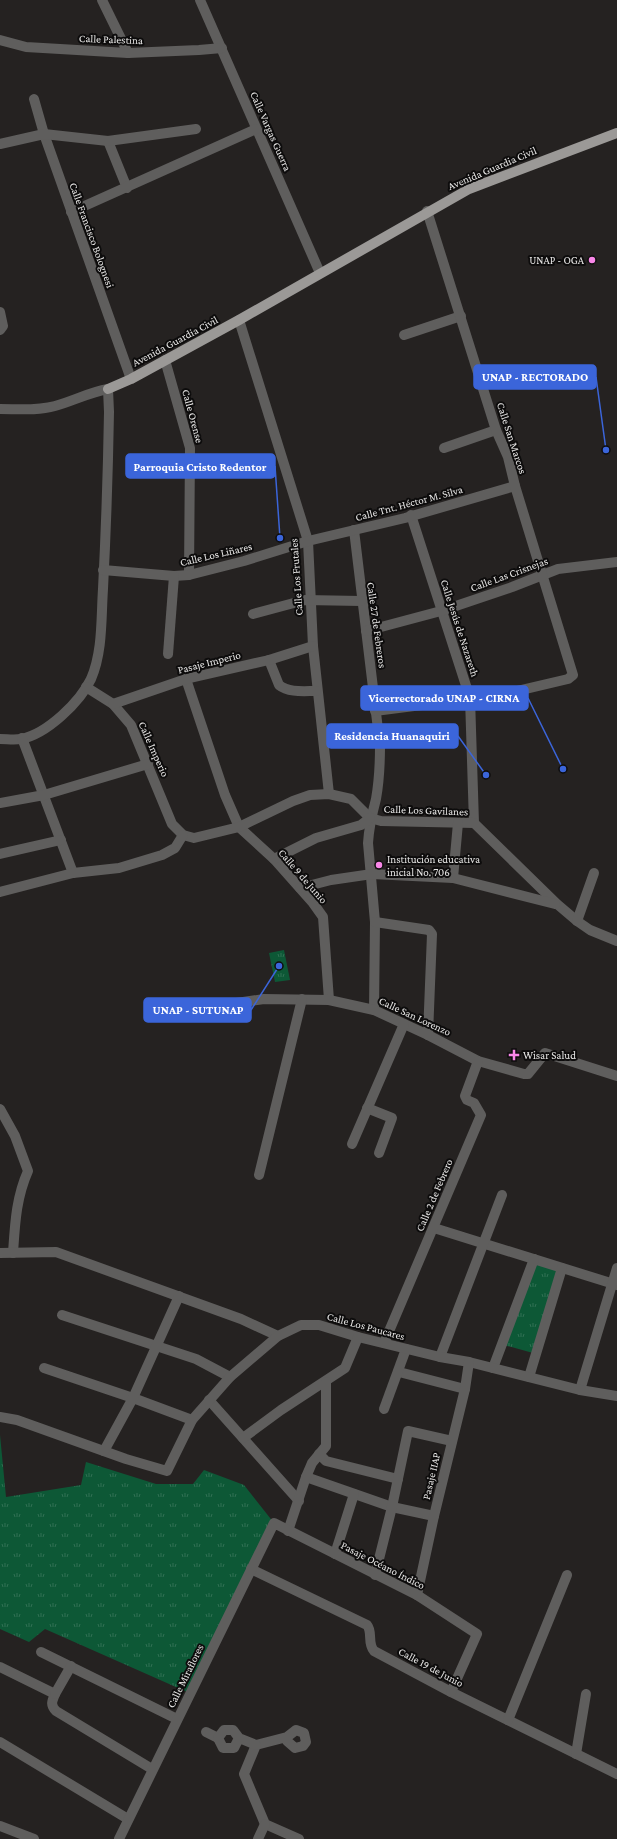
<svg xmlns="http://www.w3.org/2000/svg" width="617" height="1839" font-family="'Crimson Pro',serif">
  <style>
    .park { fill: url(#park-tufts) }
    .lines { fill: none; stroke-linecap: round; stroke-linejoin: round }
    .minor { stroke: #5f5e5d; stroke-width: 10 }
    .major { stroke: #9b9997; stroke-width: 10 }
    .poi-dot { fill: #f987e8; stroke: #0d0c0c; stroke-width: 1.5 }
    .labels { text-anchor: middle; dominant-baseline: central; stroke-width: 4; stroke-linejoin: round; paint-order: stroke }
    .street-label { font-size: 11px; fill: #e8e7e6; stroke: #0d0c0c }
    .poi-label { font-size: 11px; fill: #e8e7e6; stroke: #0d0c0c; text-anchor: start }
    .leader { fill: none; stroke: #3b65da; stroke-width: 1.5 }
    .callout-dot { fill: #3b65da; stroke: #0d0c0c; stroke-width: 1.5 }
    .callout { fill: #3b65da; stroke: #3b65da; stroke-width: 1.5 }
    .callout-label { font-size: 12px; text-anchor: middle; font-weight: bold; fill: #fff }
  </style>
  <defs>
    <pattern id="park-tufts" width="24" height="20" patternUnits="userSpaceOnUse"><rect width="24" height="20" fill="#0d5836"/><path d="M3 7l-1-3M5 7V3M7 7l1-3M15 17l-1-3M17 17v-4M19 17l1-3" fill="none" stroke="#307053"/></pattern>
  </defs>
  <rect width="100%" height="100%" fill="#252221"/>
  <g class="park">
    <path d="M284,950L290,980L275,982L269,953Z"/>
    <path d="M534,1262L561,1270L533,1353L504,1345Z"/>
    <path d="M0,1435L6,1497L81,1485L86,1462L156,1484H193L204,1470L244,1485L274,1523L194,1695L45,1629L29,1642L0,1629Z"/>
  </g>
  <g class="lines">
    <g class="minor">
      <path d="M102,0L128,53"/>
      <path d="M200,0L320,273"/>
      <path d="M0,40L26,47L128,53L199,50L222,48"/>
      <path d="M34,99L44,134L131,379"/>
      <path d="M108,141L127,188"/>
      <path d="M0,144L44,134L108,141L196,129"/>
      <path d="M71,212L256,129"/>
      <path d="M0,312L3,326L0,330"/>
      <path d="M239,320L308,541L313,646L329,794"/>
      <path d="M404,335L461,316"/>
      <path d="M165,360L190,448L189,575"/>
      <path d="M0,409C18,409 37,411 55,406C73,401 90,392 108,389L109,412C108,471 106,530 103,589C101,618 103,651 91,679C80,702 47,734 21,739C14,740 7,739 0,739"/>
      <path d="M444,448L496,430"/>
      <path d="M411,515L470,698L474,823"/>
      <path d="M354,530L380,746C380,763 379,782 376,799C372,814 369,827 368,843L375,922L374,1010"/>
      <path d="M103,570L174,576L189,575L244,561L308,541L405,518L515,486"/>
      <path d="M253,614L305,600L361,601"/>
      <path d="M366,631L441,611L512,587L558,569L617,562"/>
      <path d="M168,654L174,576"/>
      <path d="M269,660L279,685C289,693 304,691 316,691"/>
      <path d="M186,679L225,795L239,827L274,859L313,903L323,917L329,1000"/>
      <path d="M86,687L113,704L131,725L172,824L183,835L194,838L239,827L293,801L310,795L329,794L351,799L370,818L381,821L474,823L557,904L577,921L590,930L617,941"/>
      <path d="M113,704L186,679L269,660L313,646"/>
      <path d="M375,711L500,695L568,679L573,675L515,486L508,457L496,430L427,211"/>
      <path d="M22,738L73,873"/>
      <path d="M0,803L44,795L148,764"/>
      <path d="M0,854L61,840"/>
      <path d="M274,859L316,838L361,825L370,818"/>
      <path d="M453,878L458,823"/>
      <path d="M300,888L331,880L372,874L453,878L555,904"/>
      <path d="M0,892L73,873L119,868L162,855L175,848L183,835"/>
      <path d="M577,921L594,873"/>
      <path d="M375,922L429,930L432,934L428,1035"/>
      <path d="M162,1014L264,999L329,1000L374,1010L428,1035L478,1061L524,1074H528L545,1053L617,1076"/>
      <path d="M367,1108L392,1118L379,1153"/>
      <path d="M0,1109L15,1136L28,1171C16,1198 15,1224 13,1253"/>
      <path d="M352,1144L404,1024"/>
      <path d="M259,1175L302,999"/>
      <path d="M434,1228L617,1285"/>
      <path d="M0,1253L56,1252L241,1319L278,1336"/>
      <path d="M62,1315L196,1359L230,1377"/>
      <path d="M384,1343L481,1115L474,1103L467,1100L465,1096L478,1061"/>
      <path d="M440,1357L502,1195"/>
      <path d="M44,1368L133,1398L192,1420"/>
      <path d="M493,1368L534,1259"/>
      <path d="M399,1372L465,1389"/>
      <path d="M529,1377L562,1268"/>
      <path d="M580,1390L617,1268"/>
      <path d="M209,1400L299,1501"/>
      <path d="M384,1409L406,1349"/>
      <path d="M0,1417L17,1420L126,1459L167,1471L192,1420L230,1377L278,1336L301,1325H319L358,1337L440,1357L469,1362L580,1390L617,1396"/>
      <path d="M243,1438L281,1410L345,1368L358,1337"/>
      <path d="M104,1451L133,1398L179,1296"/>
      <path d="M319,1454L326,1461L398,1479"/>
      <path d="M306,1477L392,1507L434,1516"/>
      <path d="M288,1531L306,1477L312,1463L326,1446V1382"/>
      <path d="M335,1554L354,1494"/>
      <path d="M251,1569L367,1625C373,1632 367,1643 374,1651L451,1692L617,1774"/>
      <path d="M375,1575L392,1507L408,1431L452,1441"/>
      <path d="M417,1595L434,1516L465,1389L469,1362"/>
      <path d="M41,1652L177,1719"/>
      <path d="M0,1667L55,1694C52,1701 50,1705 56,1711L152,1769"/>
      <path d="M55,1694L71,1666"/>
      <path d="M508,1720L567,1575"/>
      <path d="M206,1732L218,1738"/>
      <path d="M287,1737V1741L295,1748L303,1746L306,1742L304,1733L296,1730L287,1737L256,1745L244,1774L265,1824L299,1839"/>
      <path d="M239,1738L234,1748H223L218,1738L224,1730H233L239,1738L256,1745"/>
      <path d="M0,1742L128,1819"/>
      <path d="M576,1754L586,1694"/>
      <path d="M0,1826L34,1839"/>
      <path d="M119,1839L274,1523L417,1595L477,1634L451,1692"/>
      <path d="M258,1839L265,1824"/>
    </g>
    <path class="major" d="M108,389L131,379L239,320L469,189L617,133"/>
  </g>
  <g class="poi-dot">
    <circle cx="592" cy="260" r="4"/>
    <circle cx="379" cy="865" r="4"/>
    <path d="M512 1049h4v4h4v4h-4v4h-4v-4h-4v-4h4z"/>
  </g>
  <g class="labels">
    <g class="street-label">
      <text transform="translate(111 39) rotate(2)">Calle Palestina</text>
      <text transform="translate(271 131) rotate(66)">Calle Vargas Guerra</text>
      <text transform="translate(492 168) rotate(-23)">Avenida Guardia Civil</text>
      <text transform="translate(92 235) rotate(70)">Calle Francisco Bolognesi</text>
      <text transform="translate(175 341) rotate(-28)">Avenida Guardia Civil</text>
      <text transform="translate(193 416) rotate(75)">Calle Orense</text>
      <text transform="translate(512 438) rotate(72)">Calle San Marcos</text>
      <text transform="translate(409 503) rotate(-15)">Calle Tnt. Héctor M. Silva</text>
      <text transform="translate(216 554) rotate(-13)">Calle Los Liñares</text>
      <text transform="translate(509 574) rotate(-20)">Calle Las Crisnejas</text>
      <text transform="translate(296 577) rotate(-94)">Calle Los Frutales</text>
      <text transform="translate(377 625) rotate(82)">Calle 27 de Febreros</text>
      <text transform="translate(460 628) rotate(72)">Calle Jesús de Nazareth</text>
      <text transform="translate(209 662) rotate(-14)">Pasaje Imperio</text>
      <text transform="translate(154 749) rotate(66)">Calle Imperio</text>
      <text transform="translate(426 810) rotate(2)">Calle Los Gavilanes</text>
      <text transform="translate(303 876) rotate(49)">Calle 9 de Junio</text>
      <text transform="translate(415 1016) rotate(25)">Calle San Lorenzo</text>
      <text transform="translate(434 1195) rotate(-67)">Calle 2 de Febrero</text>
      <text transform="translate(366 1326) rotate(15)">Calle Los Paucares</text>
      <text transform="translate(431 1476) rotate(-77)">Pasaje IIAP</text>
      <text transform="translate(383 1565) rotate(27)">Pasaje Océano Índico</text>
      <text transform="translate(431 1667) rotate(28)">Calle 19 de Junio</text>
      <text transform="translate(185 1676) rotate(-64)">Calle Miraflores</text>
    </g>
    <g class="poi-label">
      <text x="584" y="260" text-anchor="end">UNAP - OGA</text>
      <text x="387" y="859">Institución educativa<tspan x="387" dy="13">inicial No. 706</tspan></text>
      <text x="523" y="1055">Wisar Salud</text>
    </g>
  </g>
  <path class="leader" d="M606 450L596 377M280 538L275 466M563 769L528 698M486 775L458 736M279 966L251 1010"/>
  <g class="callout-dot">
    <circle cx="606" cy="450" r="4"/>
    <circle cx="280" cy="538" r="4"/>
    <circle cx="563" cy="769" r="4"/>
    <circle cx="486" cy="775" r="4"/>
    <circle cx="279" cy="966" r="4"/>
  </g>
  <g class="callout">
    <rect x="474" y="365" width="122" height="24" rx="4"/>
    <rect x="126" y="454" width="149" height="24" rx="4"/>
    <rect x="361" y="686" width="167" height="24" rx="4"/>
    <rect x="327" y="724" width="131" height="24" rx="4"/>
    <rect x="144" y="998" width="107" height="24" rx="4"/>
  </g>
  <g class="callout-label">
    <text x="535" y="381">UNAP - RECTORADO</text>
    <text x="200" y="471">Parroquia Cristo Redentor</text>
    <text x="444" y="702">Vicerrectorado UNAP - CIRNA</text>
    <text x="392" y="740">Residencia Huanaquiri</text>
    <text x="198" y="1014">UNAP - SUTUNAP</text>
  </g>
</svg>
